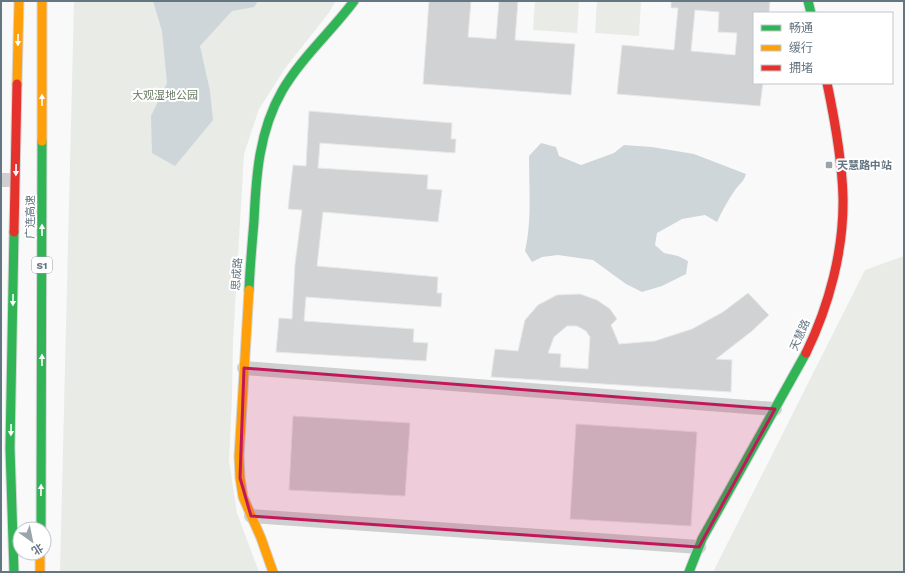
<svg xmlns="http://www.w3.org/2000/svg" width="905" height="573" font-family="'Work Sans','Noto Sans SC',sans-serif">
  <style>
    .green { fill: #e8ebe6 }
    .water { fill: #ced6d9 }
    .building { fill: #d0d2d3; stroke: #e8e8e8; fill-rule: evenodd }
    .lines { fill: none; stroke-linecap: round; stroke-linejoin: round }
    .fast-casing { stroke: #d5d6d7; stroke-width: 11 }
    .slow-casing { stroke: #d5d6d7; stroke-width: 11 }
    .jam-casing { stroke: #d5d6d7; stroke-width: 11 }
    .street { stroke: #cecfd0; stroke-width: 14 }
    .fast { stroke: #30b455; stroke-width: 9 }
    .slow { stroke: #ff9f0a; stroke-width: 9 }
    .jam { stroke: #e5322d; stroke-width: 9 }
    .fast-bridge-casing { stroke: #d5d6d6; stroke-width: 11; stroke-linecap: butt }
    .slow-bridge-casing { stroke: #d5d6d6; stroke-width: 11; stroke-linecap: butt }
    .fast-bridge { stroke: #30b455; stroke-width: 9 }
    .slow-bridge { stroke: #ff9f0a; stroke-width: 9 }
    .oneway { fill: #fff }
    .marked { fill: #c2185b; fill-opacity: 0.2; stroke: #c2185b; stroke-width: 3; stroke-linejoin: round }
    .poi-dot { fill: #99a4ac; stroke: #fff; stroke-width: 1.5 }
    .labels { text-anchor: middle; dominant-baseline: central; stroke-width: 4; stroke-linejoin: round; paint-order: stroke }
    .shield { fill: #fff; stroke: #939fa8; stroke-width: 1 }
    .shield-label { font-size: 10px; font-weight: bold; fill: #657683 }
    .park-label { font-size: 11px; fill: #687a64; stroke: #fff }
    .poi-label { font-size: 11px; font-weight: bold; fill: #657683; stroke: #fff; text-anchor: start }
    .street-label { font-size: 11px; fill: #657683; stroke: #fff }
  </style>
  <rect width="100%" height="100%" fill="#f9f9f9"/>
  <g class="green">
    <path d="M74,1H336L328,14L286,67L259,109L244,154L233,342L232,397L229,461L237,513L259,572H60Z"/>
    <path d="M535,1H579L577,33L533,30Z"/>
    <path d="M597,1H641L639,36L595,33Z"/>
    <path d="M904,256V572H713L865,270Z"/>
  </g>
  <g class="water">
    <path d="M153,1H258L254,7L232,11L200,46L210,91L213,120L175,166L152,153L151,116L167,83L162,31Z"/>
    <path d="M541,143L556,147L559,156L581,165L614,153L624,145L652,147L694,154L746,174C743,183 740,183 735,190C728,200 722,211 717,222L705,215L682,219L657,233L655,245L664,253L678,256L688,261L686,274L662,286L642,292L626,284L593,260L558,255L542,257L532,262L525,251C532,220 529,188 529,156Z"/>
  </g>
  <g class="building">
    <path d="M429,1H471L468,37L496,39L499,1H518L515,40L575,44L571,95L423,84Z"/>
    <path d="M671,1H770L769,13H754V83H763L760,106L617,94L622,45L674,50L678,8H671ZM695,10L719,12L718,32L737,33L735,55L691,51Z"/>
    <path d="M309,111L452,123L451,139H456L455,153L320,143L318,168L428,175L427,189L442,190L438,222L323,212L317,266L438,277L437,293H442L441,307L306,297L304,321L414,329L413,342L428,343L426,361L276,352L279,318L292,319L295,264L302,210L288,209L293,165L306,166Z"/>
    <path d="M748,293L769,315L752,331L716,359L732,360L731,392L491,377L495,349L518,351L525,320L538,305L557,295L580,294L597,300L610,309L617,319L611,325L619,344L655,341L692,329L723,312ZM567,326H577L586,331L590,337L588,369L560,367L561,354L548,353L554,337Z"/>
    <path d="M293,416L410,423L405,496L289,490Z"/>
    <path d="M576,424L697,432L691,526L570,519Z"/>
  </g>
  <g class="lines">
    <g class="fast-casing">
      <g id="fast">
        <path d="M808,1L811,13"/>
        <path d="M249,290C250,267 252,244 254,221C256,176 259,131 282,91C301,58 331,32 354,1"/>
        <path d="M14,572L10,448L14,232"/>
        <path d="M689,572L702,539L806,353"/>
      </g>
    </g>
    <g class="slow-casing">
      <g id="slow">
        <path d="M17,84L19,1"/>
        <path d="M249,290L239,456L240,478L243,497L261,538L273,572"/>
      </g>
    </g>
    <g class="jam-casing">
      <g id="jam">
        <path d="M14,232L17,84"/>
        <path d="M806,353C829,306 844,250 843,197C842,159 835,121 827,83"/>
      </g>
    </g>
    <g class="street">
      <path d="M1,180H8"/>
      <path d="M244,368L775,409"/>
      <path d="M251,516L699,547"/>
    </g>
    <use href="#fast" class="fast"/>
    <use href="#slow" class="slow"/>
    <use href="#jam" class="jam"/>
    <g class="fast-bridge-casing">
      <path id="fast-bridge" d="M41,529L42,141"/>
    </g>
    <g class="slow-bridge-casing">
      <g id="slow-bridge">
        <path d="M42,141V1"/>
        <path d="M40,553V572"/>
      </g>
    </g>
    <use href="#fast-bridge" class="fast-bridge"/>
    <use href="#slow-bridge" class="slow-bridge"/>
  </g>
  <defs><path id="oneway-solid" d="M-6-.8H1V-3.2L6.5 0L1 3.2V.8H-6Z"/></defs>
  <g class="oneway">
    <use href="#oneway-solid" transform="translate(18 40) rotate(91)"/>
    <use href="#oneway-solid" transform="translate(42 100) rotate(-90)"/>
    <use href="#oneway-solid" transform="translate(16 170) rotate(91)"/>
    <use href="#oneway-solid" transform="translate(42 230) rotate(-90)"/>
    <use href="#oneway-solid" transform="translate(13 300) rotate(91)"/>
    <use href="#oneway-solid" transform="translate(42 360) rotate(-90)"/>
    <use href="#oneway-solid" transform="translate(11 430) rotate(91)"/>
    <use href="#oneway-solid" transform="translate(41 490) rotate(-89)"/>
  </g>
  <path class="marked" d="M244,368L775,409L699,547L251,516L240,478Z"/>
  <rect class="poi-dot" x="825" y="161" width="8" height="8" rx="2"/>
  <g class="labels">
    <rect class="shield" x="32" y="257" width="20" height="16" rx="3"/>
    <g class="shield-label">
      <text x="42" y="265">S1</text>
    </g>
    <g class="park-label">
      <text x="165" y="95">大观湿地公园</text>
    </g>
    <g class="poi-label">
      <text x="837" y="165">天慧路中站</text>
    </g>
    <g class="street-label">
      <text transform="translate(30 217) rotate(-90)">广连高速</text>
      <text transform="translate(237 274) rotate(-86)">思成路</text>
      <text transform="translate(800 335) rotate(-66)">天慧路</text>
    </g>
  </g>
  <rect width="905" height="573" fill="none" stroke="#657683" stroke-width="4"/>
  <rect x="753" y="12" width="140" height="72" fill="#ffffff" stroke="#c1c8cd"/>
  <rect x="761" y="25" width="20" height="6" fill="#30b455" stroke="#c1c8cd"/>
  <text x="789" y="32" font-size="12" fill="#657683">畅通</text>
  <rect x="761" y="45" width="20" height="6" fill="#ff9f0a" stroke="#c1c8cd"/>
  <text x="789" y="52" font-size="12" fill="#657683">缓行</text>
  <rect x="761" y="65" width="20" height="6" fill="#e5322d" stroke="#c1c8cd"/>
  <text x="789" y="72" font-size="12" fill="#657683">拥堵</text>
  <g transform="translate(32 541) rotate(147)"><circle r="19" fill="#ffffff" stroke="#c1c8cd"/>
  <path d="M0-3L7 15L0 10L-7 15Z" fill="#99a4ac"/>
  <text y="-6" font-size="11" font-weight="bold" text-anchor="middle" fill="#657683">北</text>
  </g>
</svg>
